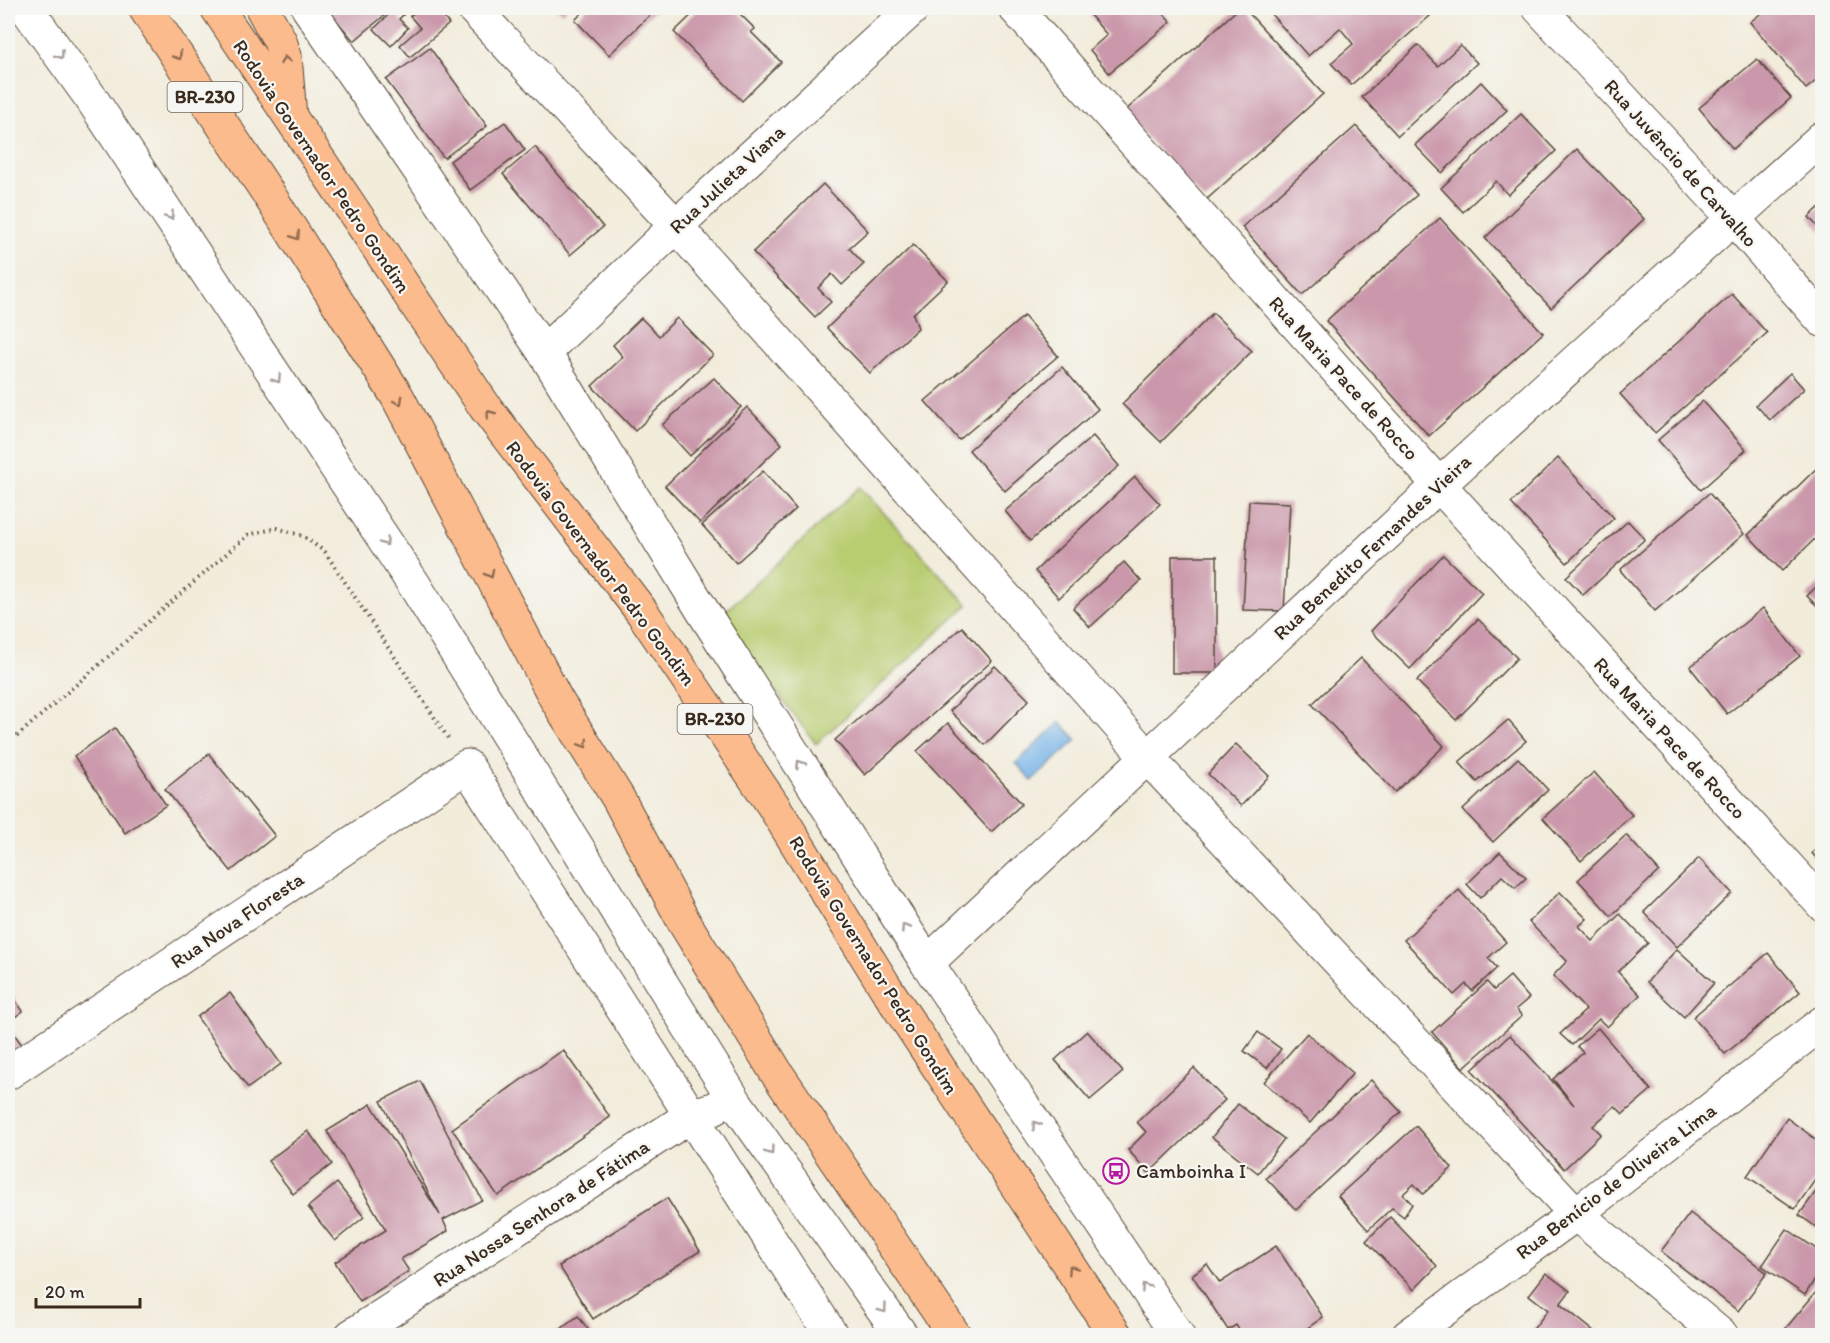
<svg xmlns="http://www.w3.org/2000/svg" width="1830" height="1343" font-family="Itim,sans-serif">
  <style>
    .green { fill: #b8cc70; stroke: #7a7b47; stroke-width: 1.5 }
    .water { fill: #74b2e7; stroke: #586e82; stroke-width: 1.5 }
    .building { fill: #ca98aa }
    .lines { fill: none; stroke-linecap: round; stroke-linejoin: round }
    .minor-casing { stroke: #56473a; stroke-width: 35 }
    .highway-casing { stroke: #56473a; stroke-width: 35 }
    .path { stroke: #56473a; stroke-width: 4; stroke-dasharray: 1.5 4.5; stroke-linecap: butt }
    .minor { stroke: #fff; stroke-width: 33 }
    .highway { stroke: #fbbb8c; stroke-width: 33 }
    .oneway { stroke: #a79f9a }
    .oneway2 { stroke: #916b50 }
    .labels { text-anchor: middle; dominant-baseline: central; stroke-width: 4.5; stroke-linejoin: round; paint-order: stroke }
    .shield { fill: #f6f6f2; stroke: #73675e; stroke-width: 1.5 }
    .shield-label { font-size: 18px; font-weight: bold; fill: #3b2a1e }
    .street-label { font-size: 20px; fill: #3b2a1e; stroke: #f6f6f2 }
    .poi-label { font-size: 20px; fill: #3b2a1e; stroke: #f6f6f2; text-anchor: start }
  </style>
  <rect width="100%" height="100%" fill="#f6f6f2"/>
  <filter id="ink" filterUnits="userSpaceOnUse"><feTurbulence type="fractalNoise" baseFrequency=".0167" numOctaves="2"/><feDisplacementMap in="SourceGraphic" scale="12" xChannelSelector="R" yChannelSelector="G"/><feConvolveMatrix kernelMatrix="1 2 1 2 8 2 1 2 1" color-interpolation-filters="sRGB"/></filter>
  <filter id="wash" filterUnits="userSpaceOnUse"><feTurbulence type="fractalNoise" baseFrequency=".008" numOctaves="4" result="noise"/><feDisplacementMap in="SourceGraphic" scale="24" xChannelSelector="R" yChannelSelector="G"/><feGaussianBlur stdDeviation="1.35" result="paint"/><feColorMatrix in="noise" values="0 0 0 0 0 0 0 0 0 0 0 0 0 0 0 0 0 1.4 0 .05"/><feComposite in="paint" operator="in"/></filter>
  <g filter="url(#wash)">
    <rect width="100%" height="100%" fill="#f2ecdb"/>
    <path class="green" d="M860,487L968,605L816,744L719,617Z"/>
    <path class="water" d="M1060,722L1077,740L1032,781L1016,763Z"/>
    <g id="blocks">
      <g class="building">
        <path d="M326,8H393L354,41Z"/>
        <path d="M395,8H410L399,19L408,28L391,46L374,29Z"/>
        <path d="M420,8H436L449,24L410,57L400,45L420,28L410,16Z"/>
        <path d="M556,8H568L562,13Z"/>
        <path d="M587,8H657L609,55L575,20Z"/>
        <path d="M699,8H734L755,29L751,32L781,62L742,101L674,32Z"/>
        <path d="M1084,8H1159L1171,22L1109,73L1090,50L1107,35Z"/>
        <path d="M1239,8H1244L1323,94L1205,201L1124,112Z"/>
        <path d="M1278,8H1363L1367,12L1372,8H1422L1430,16L1351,85L1331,63L1353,44L1340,28L1308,56L1271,14Z"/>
        <path d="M1768,8H1822V76L1806,89L1750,22Z"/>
        <path d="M1418,45L1438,66L1460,45L1477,63L1398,136L1362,97Z"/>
        <path d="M430,48L487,126L444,158L386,80Z"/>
        <path d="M1757,59L1791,98L1733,149L1699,108Z"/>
        <path d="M1481,82L1507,110L1442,173L1415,145Z"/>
        <path d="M1521,114L1556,151L1508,195L1496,181L1463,212L1441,188Z"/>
        <path d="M505,122L525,150L470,190L450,161Z"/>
        <path d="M1356,126L1417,195L1302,295L1242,227Z"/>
        <path d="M535,147L603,227L570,255L503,174Z"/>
        <path d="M1577,149L1644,219L1551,308L1485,238Z"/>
        <path d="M823,184L868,231L849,248L864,264L842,285L832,274L818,288L831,302L815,317L753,252Z"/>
        <path d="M1822,205V232L1809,217Z"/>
        <path d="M1440,218L1543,333L1429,436L1326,321Z"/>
        <path d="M913,245L948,281L913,314L918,328L870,373L827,328Z"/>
        <path d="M1732,294L1767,333L1655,433L1620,394Z"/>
        <path d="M1213,313L1252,351L1161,442L1122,404Z"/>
        <path d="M1024,316L1058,356L959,440L925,401Z"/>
        <path d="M641,318L659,336L677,318L713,355L635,431L592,386L623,357L613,345Z"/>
        <path d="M1062,367L1098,409L1005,491L969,450Z"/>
        <path d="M1790,373L1804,389L1770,420L1756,405Z"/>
        <path d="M714,378L741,407L690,456L662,425Z"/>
        <path d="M1703,401L1746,450L1701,490L1658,440Z"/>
        <path d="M747,407L782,444L700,523L665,486Z"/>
        <path d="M1093,436L1119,466L1030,541L1005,511Z"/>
        <path d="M1558,458L1614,518L1567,563L1511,503Z"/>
        <path d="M1822,463V532L1782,571L1748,535Z"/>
        <path d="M763,471L796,509L736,563L702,525Z"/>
        <path d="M1135,477L1160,504L1059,598L1035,571Z"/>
        <path d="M1709,493L1744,534L1655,611L1620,570Z"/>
        <path d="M1249,501L1290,503L1284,611L1243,610Z"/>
        <path d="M1628,521L1645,539L1583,595L1566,577Z"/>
        <path d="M1443,555L1482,593L1410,669L1371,631Z"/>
        <rect x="1172" y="556" width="45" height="117"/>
        <path d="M1124,562L1141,581L1090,627L1073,608Z"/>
        <path d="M1822,581V611L1807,596Z"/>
        <path d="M1763,608L1800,656L1727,714L1690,667Z"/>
        <path d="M1478,619L1517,658L1456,720L1417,681Z"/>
        <path d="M962,627L992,661L865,775L835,740Z"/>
        <path d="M1361,658L1444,746L1395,792L1312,704Z"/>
        <path d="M995,666L1029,700L985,745L950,711Z"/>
        <path d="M1508,720L1526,741L1477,782L1459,762Z"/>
        <path d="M948,723L1022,804L991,832L917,751Z"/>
        <path d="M115,728L166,805L125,833L74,756Z"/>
        <path d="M1236,744L1269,776L1241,806L1208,774Z"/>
        <path d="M209,754L275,836L231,871L165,789Z"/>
        <path d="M1518,758L1548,790L1493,842L1463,810Z"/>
        <path d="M1594,772L1632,815L1581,861L1543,818Z"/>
        <path d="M1626,835L1659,871L1611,916L1578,880Z"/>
        <path d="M1822,844V865L1812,853Z"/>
        <path d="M1500,852L1526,878L1515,888L1502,876L1480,898L1467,884Z"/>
        <path d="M1699,858L1732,893L1677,947L1644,912Z"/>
        <path d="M1459,890L1506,942L1488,958L1497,968L1472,991L1466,984L1454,995L1404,940Z"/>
        <path d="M1560,892L1587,919L1579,926L1593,941L1620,914L1648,943L1618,972L1640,995L1607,1027L1599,1019L1572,1045L1560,1034L1586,1010L1553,976L1567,961L1529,922Z"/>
        <path d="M1677,949L1714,983L1684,1017L1647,982Z"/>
        <path d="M1768,953L1800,992L1725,1054L1693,1017Z"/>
        <path d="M1510,976L1529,998L1516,1009L1522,1016L1463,1068L1432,1032L1487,982L1494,990Z"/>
        <path d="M8,990L23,1011L8,1022Z"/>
        <path d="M230,993L281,1064L248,1088L197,1017Z"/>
        <path d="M8,1025L22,1045L8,1056Z"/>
        <path d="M1598,1028L1651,1090L1623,1114L1615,1106L1593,1126L1601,1134L1564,1169L1472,1070L1510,1035L1574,1105L1553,1079L1583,1053L1577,1046Z"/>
        <path d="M1087,1031L1123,1072L1090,1100L1055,1060Z"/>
        <path d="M1258,1032L1281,1049L1267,1068L1244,1051Z"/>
        <path d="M1307,1033L1353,1073L1310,1123L1264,1082Z"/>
        <path d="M563,1050L610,1117L498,1196L452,1129Z"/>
        <path d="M1194,1068L1225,1100L1149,1173L1128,1150L1146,1132L1137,1122Z"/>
        <path d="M1371,1080L1401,1112L1296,1210L1266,1178Z"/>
        <path d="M420,1081L482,1200L443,1220L448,1231L401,1259L409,1271L360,1302L335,1262L386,1230L327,1131L371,1104L440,1215L381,1101Z"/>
        <path d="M1238,1104L1284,1139L1258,1173L1212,1137Z"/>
        <path d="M1787,1118L1822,1144V1170L1795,1209L1747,1176Z"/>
        <path d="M1416,1126L1452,1168L1423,1194L1414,1184L1403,1194L1412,1204L1404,1217L1392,1208L1368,1230L1338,1196Z"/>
        <path d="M308,1131L332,1164L293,1194L268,1161Z"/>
        <path d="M337,1183L364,1217L335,1241L308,1207Z"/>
        <path d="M1822,1183V1231L1799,1215Z"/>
        <path d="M667,1198L700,1251L593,1319L559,1266Z"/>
        <path d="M1690,1213L1767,1273L1738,1311L1661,1251Z"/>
        <path d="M1390,1217L1437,1266L1414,1290L1366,1241Z"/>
        <path d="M1787,1229L1822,1253V1268L1805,1295L1762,1266Z"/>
        <path d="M1276,1246L1323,1317L1296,1336H1243L1236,1325L1228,1330L1192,1275L1207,1264L1220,1283Z"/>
        <path d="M1546,1273L1570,1291L1560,1304L1600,1336H1528L1548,1310L1529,1295Z"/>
        <path d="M1822,1285V1336H1796L1786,1328Z"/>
        <path d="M578,1316L593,1336H552Z"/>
      </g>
    </g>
  </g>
  <g filter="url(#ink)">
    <use href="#blocks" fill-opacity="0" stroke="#56473a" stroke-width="1.5"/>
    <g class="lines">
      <g class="minor-casing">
        <g id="minor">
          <path d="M26,8L91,98L415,586L736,1103L902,1336"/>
          <path d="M308,8L544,352L704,613L927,963L1178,1336"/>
          <path d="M473,8L676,226L1147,757L1576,1214L1722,1336"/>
          <path d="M1015,8L1439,485L1822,904"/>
          <path d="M1539,8L1733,218L1822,320"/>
          <path d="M544,352L676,226L913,8"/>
          <path d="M927,963L1439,485L1822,138"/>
          <path d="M8,1073L467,766L832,1336"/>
          <path d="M351,1336L692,1115L713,1109"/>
          <path d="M1408,1336L1576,1214L1822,1023"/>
        </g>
      </g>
      <g class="highway-casing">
        <g id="highway">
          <path d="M145,8L264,187L397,396L556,699L618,798L684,922L776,1072L955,1336"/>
          <path d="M217,8L485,407L642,612L773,805L886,988L1116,1336"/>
          <path d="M262,8L280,41L285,56L290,116"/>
        </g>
      </g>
      <path class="path" d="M8,744L248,535L277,528L303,536L325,552L448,738"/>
      <use href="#minor" class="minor"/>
      <use href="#highway" class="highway"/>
    </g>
    <defs><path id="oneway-chevron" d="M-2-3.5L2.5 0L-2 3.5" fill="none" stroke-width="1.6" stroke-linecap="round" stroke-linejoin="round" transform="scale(1.5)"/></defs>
    <g class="oneway">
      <use href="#oneway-chevron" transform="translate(60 55) rotate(54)"/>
      <use href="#oneway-chevron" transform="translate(170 216) rotate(56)"/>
      <use href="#oneway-chevron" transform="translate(277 379) rotate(57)"/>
      <use href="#oneway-chevron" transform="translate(385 542) rotate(56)"/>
      <use href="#oneway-chevron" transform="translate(800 764) rotate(-123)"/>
      <use href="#oneway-chevron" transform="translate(905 928) rotate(-123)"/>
      <use href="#oneway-chevron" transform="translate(1036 1125) rotate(-124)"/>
      <use href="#oneway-chevron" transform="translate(770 1151) rotate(54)"/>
      <use href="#oneway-chevron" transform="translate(1145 1287) rotate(-124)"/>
      <use href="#oneway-chevron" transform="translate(883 1309) rotate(54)"/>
    </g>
    <g class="oneway2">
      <use href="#oneway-chevron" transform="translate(178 56) rotate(56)"/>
      <use href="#oneway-chevron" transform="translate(285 60) rotate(-101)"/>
      <use href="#oneway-chevron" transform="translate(296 236) rotate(58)"/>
      <use href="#oneway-chevron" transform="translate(399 401) rotate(61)"/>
      <use href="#oneway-chevron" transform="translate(490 414) rotate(-127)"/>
      <use href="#oneway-chevron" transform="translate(490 574) rotate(62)"/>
      <use href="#oneway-chevron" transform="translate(584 744) rotate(58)"/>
      <use href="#oneway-chevron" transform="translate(1072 1269) rotate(-124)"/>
    </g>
  </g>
  <defs>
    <g id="bus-ring" transform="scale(1.35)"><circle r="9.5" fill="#f6f6f2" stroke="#b5179e" stroke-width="1.5"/><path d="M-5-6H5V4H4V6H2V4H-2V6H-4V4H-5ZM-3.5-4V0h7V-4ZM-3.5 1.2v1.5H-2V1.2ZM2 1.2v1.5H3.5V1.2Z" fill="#b5179e"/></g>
  </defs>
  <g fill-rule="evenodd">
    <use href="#bus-ring" x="1116" y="1171"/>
  </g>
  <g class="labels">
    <g class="shield">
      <rect x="167.5" y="82" width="75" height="30" rx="4.5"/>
      <rect x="677.5" y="704" width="75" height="30" rx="4.5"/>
    </g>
    <g class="shield-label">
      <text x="205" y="97">BR-230</text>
      <text x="715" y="719">BR-230</text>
    </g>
    <g class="street-label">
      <text transform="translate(1681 163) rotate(48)">Rua Juvêncio de Carvalho</text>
      <text transform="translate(322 166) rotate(56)">Rodovia Governador Pedro Gondim</text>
      <text transform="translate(727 179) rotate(-43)">Rua Julieta Viana</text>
      <text transform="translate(1344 378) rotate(48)">Rua Maria Pace de Rocco</text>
      <text transform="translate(1372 547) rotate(-43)">Rua Benedito Fernandes Vieira</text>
      <text transform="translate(601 563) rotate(53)">Rodovia Governador Pedro Gondim</text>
      <text transform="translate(1670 738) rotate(47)">Rua Maria Pace de Rocco</text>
      <text transform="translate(237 920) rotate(-34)">Rua Nova Floresta</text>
      <text transform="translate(874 965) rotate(58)">Rodovia Governador Pedro Gondim</text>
      <text transform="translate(1616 1181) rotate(-37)">Rua Benício de Oliveira Lima</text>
      <text transform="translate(541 1213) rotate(-33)">Rua Nossa Senhora de Fátima</text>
    </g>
    <g class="poi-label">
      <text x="1136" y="1171">Camboinha I</text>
    </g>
  </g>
  <rect width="1830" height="1343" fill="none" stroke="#f6f6f2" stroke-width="30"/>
  <path d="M36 1298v9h104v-9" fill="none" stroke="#3b2a1e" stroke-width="3"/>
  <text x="45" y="1298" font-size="18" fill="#3b2a1e" stroke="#f6f6f2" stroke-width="4.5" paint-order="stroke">20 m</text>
</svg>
